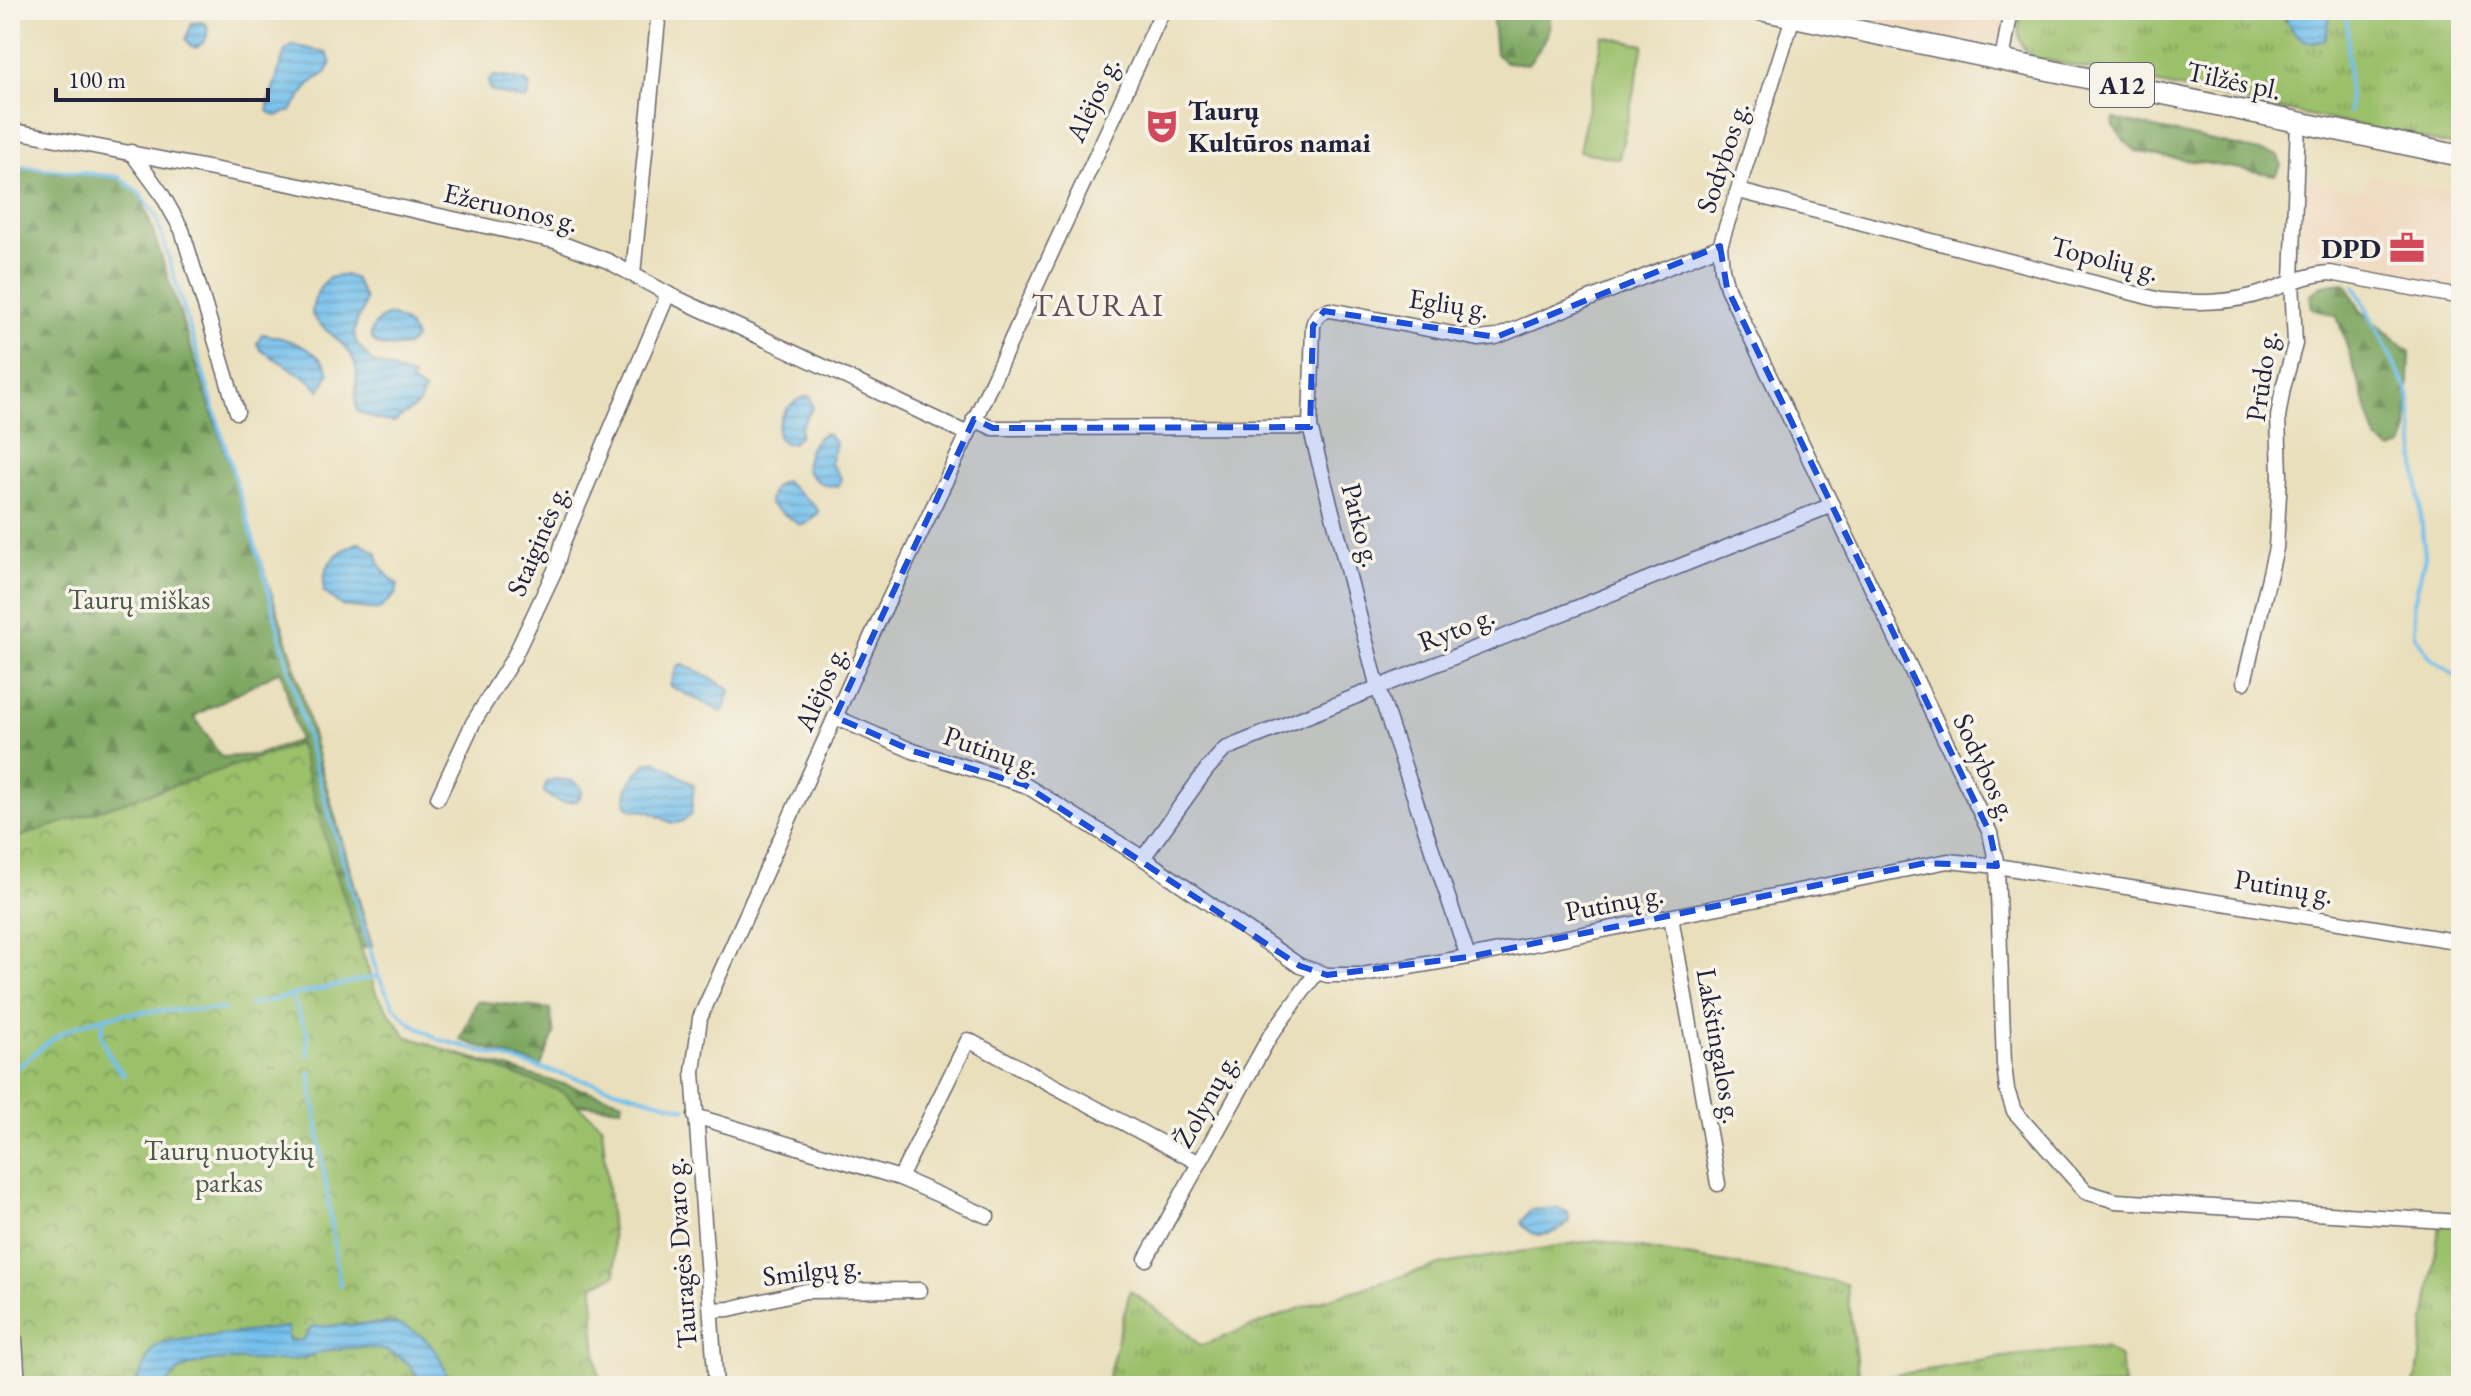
<svg xmlns="http://www.w3.org/2000/svg" width="2471" height="1396" font-family="'EB Garamond',serif">
  <style>
    .built { fill: #efd6bb }
    .grass { fill: url(#grass-tufts); stroke: #5e7153; stroke-width: 2 }
    .forest { fill: url(#forest-firs); stroke: #4f644d; stroke-width: 2; fill-rule: evenodd }
    .park { fill: url(#park-crowns); stroke: #5e7153; stroke-width: 2 }
    .pitch { fill: #9bc06b; stroke: #5e7153; stroke-width: 2 }
    .water { fill: url(#water-rules); stroke: #4a7194; stroke-width: 2 }
    .lines { fill: none; stroke-linecap: round; stroke-linejoin: round }
    .stream { stroke: #73c0ed; stroke-width: 4 }
    .minor-casing { stroke: #686468; stroke-width: 17 }
    .highway-casing { stroke: #686468; stroke-width: 23 }
    .minor { stroke: #fff; stroke-width: 14 }
    .highway { stroke: #fff; stroke-width: 20 }
    .marked { fill: #1d4ed8; fill-opacity: 0.2; stroke: #1d4ed8; stroke-width: 6; stroke-dasharray: 16 10; stroke-linejoin: round }
    .labels { text-anchor: middle; dominant-baseline: central; stroke-width: 7; stroke-linejoin: round; paint-order: stroke }
    .shield { fill: #f7f3e8; stroke: #62616f; stroke-width: 2 }
    .shield-label { font-size: 26px; font-weight: bold; fill: #22223b }
    .street-label { font-size: 28px; fill: #22223b; stroke: #f7f3e8 }
    .poi-label { font-size: 28px; font-weight: bold; fill: #22223b; stroke: #f7f3e8; text-anchor: start }
    .park-label { font-size: 28px; fill: #4c594c; stroke: #f7f3e8 }
    .quarter-label { font-size: 32px; letter-spacing: 2px; fill: #604d56; stroke: #f7f3e8 }
  </style>
  <defs>
    <pattern id="grass-tufts" width="24" height="20" patternUnits="userSpaceOnUse" patternTransform="scale(2)"><rect width="24" height="20" fill="#9bc06b"/><path d="M3 7l-1-3M5 7V3M7 7l1-3M15 17l-1-3M17 17v-4M19 17l1-3" fill="none" stroke="#7e9c59"/></pattern>
    <pattern id="forest-firs" width="22" height="20" patternUnits="userSpaceOnUse" patternTransform="scale(2)"><rect width="22" height="20" fill="#7ca65f"/><path d="M5 1l3.5 6h-7zM16 11l3.5 6h-7z" fill="#658750"/></pattern>
    <pattern id="park-crowns" width="20" height="18" patternUnits="userSpaceOnUse" patternTransform="scale(2)"><rect width="20" height="18" fill="#9bc06b"/><path d="M2 6a3 3 0 1 1 6 0M12 15a3 3 0 1 1 6 0" fill="none" stroke="#7e9c59"/></pattern>
    <pattern id="water-rules" width="6" height="5" patternUnits="userSpaceOnUse" patternTransform="scale(2)"><rect width="6" height="5" fill="#73c0ed"/><path d="M0 2.5h6" fill="none" stroke="#5e9cc1"/></pattern>
  </defs>
  <rect width="100%" height="100%" fill="#f7f3e8"/>
  <filter id="ink" filterUnits="userSpaceOnUse"><feTurbulence type="fractalNoise" baseFrequency=".0125" numOctaves="2"/><feDisplacementMap in="SourceGraphic" scale="16" xChannelSelector="R" yChannelSelector="G"/><feConvolveMatrix kernelMatrix="1 2 1 2 8 2 1 2 1" color-interpolation-filters="sRGB"/></filter>
  <filter id="wash" filterUnits="userSpaceOnUse"><feTurbulence type="fractalNoise" baseFrequency=".006" numOctaves="4" result="noise"/><feDisplacementMap in="SourceGraphic" scale="32" xChannelSelector="R" yChannelSelector="G"/><feGaussianBlur stdDeviation="1.8" result="paint"/><feColorMatrix in="noise" values="0 0 0 0 0 0 0 0 0 0 0 0 0 0 0 0 0 1.4 0 .05"/><feComposite in="paint" operator="in"/></filter>
  <g filter="url(#wash)">
    <rect width="100%" height="100%" fill="#e9dfbb"/>
    <g class="built">
      <path d="M1817,10H2022L1994,41L1982,44Z"/>
      <path d="M2371,175L2461,193V288L2304,259L2305,179L2360,191Z"/>
    </g>
    <g class="grass">
      <path d="M2027,10H2284L2285,20L2325,40L2331,10H2461V147L2031,57C2017,43 2017,32 2021,12Z"/>
      <path d="M2440,1222L2461,1224V1386H2412L2417,1376Z"/>
      <path d="M1596,1240L1846,1284L1859,1381L2010,1356L2105,1347L2120,1358L2124,1386H1106L1130,1291L1182,1328L1200,1346L1314,1303L1443,1264Z"/>
    </g>
    <g class="forest">
      <path d="M1492,10H1548C1556,29 1540,49 1528,64L1506,62L1496,54Z"/>
      <path d="M2114,119L2278,155L2281,166L2275,175L2138,152L2128,145L2113,126Z"/>
      <path d="M10,165L119,177L141,195L293,659L319,761L372,946L133,981L10,860ZM281,670L299,740L256,755L221,757L194,716Z"/>
      <path d="M2346,283L2360,310L2410,352L2407,433L2403,446L2391,450L2377,440L2337,316L2312,308L2310,295L2322,285Z"/>
      <path d="M477,1001L550,1009L554,1034L541,1066L460,1040Z"/>
      <path d="M409,1040L623,1101L621,1108L532,1100Z"/>
    </g>
    <path class="park" d="M299,744L331,858L376,993L406,1036L563,1092L602,1126L616,1275L594,1285V1335L600,1386H10V840Z"/>
    <path class="pitch" d="M1603,36L1644,45L1619,159L1579,151Z"/>
    <g class="water">
      <path d="M2284,10H2331L2325,40C2304,48 2287,30 2284,10Z"/>
      <path d="M202,22L207,25C209,35 205,43 196,48L191,46L186,39L192,23Z"/>
      <path d="M293,45L327,53L331,64L327,72L310,84L291,111L276,116L268,111V104L285,51Z"/>
      <path d="M494,76L523,80L530,85L528,98L523,100L491,91L488,82Z"/>
      <path d="M345,275L355,279L365,299L363,310L357,320L354,332L356,342L372,362L413,377L410,381L424,391L419,404L394,422L378,420L357,411C353,397 359,382 356,367C350,343 325,334 312,315C313,299 318,289 328,278Z"/>
      <path d="M390,315C402,320 411,325 415,338L407,346C399,347 389,349 381,346C361,338 375,318 390,315Z"/>
      <path d="M262,334C284,337 322,349 329,373L320,391L308,379L261,350L257,344Z"/>
      <path d="M810,396L813,407L800,428V435L792,443H785L778,438C774,419 792,398 810,396Z"/>
      <path d="M826,433L836,443C830,471 826,454 841,478L838,486C822,487 814,480 805,469C807,454 811,439 826,433Z"/>
      <path d="M784,481L814,505L819,512L806,524L800,525L769,504C770,492 773,485 784,481Z"/>
      <path d="M360,542L377,553C378,567 387,575 398,585L396,594L379,610L342,606L324,592C321,565 335,552 360,542Z"/>
      <path d="M683,664L727,687L730,691L724,710L722,712L670,686L678,665Z"/>
      <path d="M657,761L694,785L691,815L681,822L672,823L648,811L634,810L627,806C623,787 635,774 648,762Z"/>
      <path d="M555,779L572,781L581,787L582,793L578,800C564,805 554,802 544,792L546,782Z"/>
      <path d="M1558,1208L1568,1212L1569,1221C1556,1236 1533,1242 1521,1222L1530,1210Z"/>
      <path d="M387,1323C421,1326 444,1352 449,1386H422C416,1370 406,1358 389,1352C371,1345 341,1347 322,1352C312,1354 303,1359 293,1360C260,1362 221,1355 189,1366C178,1370 172,1377 166,1386H135L152,1349L164,1342L287,1327L289,1341L303,1340L311,1327Z"/>
    </g>
    <g class="lines">
      <g class="stream">
        <path d="M2347,10L2349,112"/>
        <path d="M10,165L119,177L141,195L156,216L267,585L310,749L378,976L394,1006L409,1022L438,1039L686,1109"/>
        <path d="M2355,286L2409,393L2425,557L2414,602L2415,636L2430,657L2461,680"/>
        <path d="M292,998L307,1032L308,1056"/>
        <path d="M250,1005L378,976"/>
        <path d="M105,1018C95,1037 111,1061 124,1075"/>
        <path d="M310,1072L340,1285"/>
        <path d="M10,1075C25,1061 41,1046 59,1035C107,1007 170,1011 224,1009"/>
      </g>
    </g>
  </g>
  <g filter="url(#ink)">
    <g class="lines">
      <g class="minor-casing">
        <g id="minor">
          <path d="M1793,17L1720,246L1722,269L1727,288L1990,833L1997,866L2004,1064L2007,1090L2014,1111L2086,1192L2116,1201L2461,1222"/>
          <path d="M2002,61L2011,10"/>
          <path d="M10,130L301,186L555,241L608,261L668,294L968,434"/>
          <path d="M131,152L161,193L182,230L237,412"/>
          <path d="M1739,191L2160,300C2195,303 2231,304 2265,292C2287,285 2306,274 2330,273L2461,297"/>
          <path d="M633,274L659,10"/>
          <path d="M974,419L993,428L1310,427L1378,688L1468,957"/>
          <path d="M1310,427L1313,326C1315,316 1320,312 1330,310L1479,339L1496,337L1720,246"/>
          <path d="M2244,682L2276,548L2280,475L2278,417L2283,388L2295,344L2292,280L2298,122"/>
          <path d="M835,717L913,751L1025,785L1143,858L1300,966L1327,975H1362L1468,957L1948,861L1997,866L2461,942"/>
          <path d="M438,798L473,723L514,657L555,570L563,542L668,294"/>
          <path d="M1143,858L1207,769L1225,749L1832,505"/>
          <path d="M1671,917L1718,1184"/>
          <path d="M695,1116L900,1178L987,1216"/>
          <path d="M900,1178L968,1040L1199,1163"/>
          <path d="M1146,1259L1270,1036L1317,972"/>
          <path d="M711,1310L729,1309L806,1291L920,1290"/>
          <path d="M15,1340L18,1386"/>
          <path d="M716,1386L693,1072L700,1018L871,637L968,434L1163,10"/>
        </g>
      </g>
      <g class="highway-casing">
        <path id="highway" d="M1760,10L2461,156"/>
      </g>
      <use href="#minor" class="minor"/>
      <use href="#highway" class="highway"/>
    </g>
  </g>
  <path class="marked" d="M1720,246L1727,288L1990,833L1997,866L1925,863L1468,957L1327,975L1300,966L1025,785L913,751L835,717L974,419L993,428L1310,427L1313,326L1324,311L1496,337Z"/>
  <defs>
    <g id="theatre-bare" transform="scale(2.76)"><path d="M-5-5.5Q0-4 5-5.5V0Q5 5 0 6Q-5 5-5 0ZM-3.3-2.5H-1v1.5H-3.3ZM1-2.5H3.3v1.5H1ZM-2.8 1Q0 5.5 2.8 1Z" fill="#d1495b" stroke="#f7f3e8" stroke-width="2.5" paint-order="stroke"/></g>
    <g id="office-bare" transform="scale(2.76)"><path d="M-6-3h4V-5.5h4V-3h4V5H-6ZM-1-4.5V-3h2v-1.5ZM-6 0V1H6V0Z" fill="#d1495b" stroke="#f7f3e8" stroke-width="2.5" paint-order="stroke"/></g>
  </defs>
  <g fill-rule="evenodd">
    <use href="#theatre-bare" x="1162" y="126"/>
    <use href="#office-bare" x="2407" y="248"/>
  </g>
  <g class="labels">
    <rect class="shield" x="2090" y="63" width="64" height="44" rx="6"/>
    <g class="shield-label">
      <text x="2122" y="85">A12</text>
    </g>
    <g class="street-label">
      <text transform="translate(2234 80) rotate(12)">Tilžės pl.</text>
      <text transform="translate(1092 99) rotate(-65)">Alėjos g.</text>
      <text transform="translate(1722 157) rotate(-72)">Sodybos g.</text>
      <text transform="translate(511 207) rotate(13)">Ežeruonos g.</text>
      <text transform="translate(2105 258) rotate(14)">Topolių g.</text>
      <text transform="translate(1449 303) rotate(8)">Eglių g.</text>
      <text transform="translate(2261 376) rotate(-82)">Prūdo g.</text>
      <text transform="translate(1362 525) rotate(75)">Parko g.</text>
      <text transform="translate(537 540) rotate(-67)">Staiginės g.</text>
      <text transform="translate(1456 628) rotate(-22)">Ryto g.</text>
      <text transform="translate(820 688) rotate(-66)">Alėjos g.</text>
      <text transform="translate(992 750) rotate(19)">Putinų g.</text>
      <text transform="translate(1986 767) rotate(65)">Sodybos g.</text>
      <text transform="translate(2284 886) rotate(9)">Putinų g.</text>
      <text transform="translate(1614 902) rotate(-11)">Putinų g.</text>
      <text transform="translate(1720 1046) rotate(80)">Lakštingalos g.</text>
      <text transform="translate(1205 1100) rotate(-61)">Žolynų g.</text>
      <text transform="translate(680 1253) rotate(-94)">Tauragės Dvaro g.</text>
      <text transform="translate(812 1270) rotate(-7)">Smilgų g.</text>
    </g>
    <g class="poi-label">
      <text x="1188" y="110">Taurų<tspan x="1188" dy="32">Kultūros namai</tspan></text>
      <text x="2381" y="248" text-anchor="end">DPD</text>
    </g>
    <g class="park-label">
      <text x="139" y="599">Taurų miškas</text>
      <text x="229" y="1150">Taurų nuotykių<tspan x="229" dy="32">parkas</tspan></text>
    </g>
    <g class="quarter-label">
      <text x="1098" y="305">TAURAI</text>
    </g>
  </g>
  <rect width="2471" height="1396" fill="none" stroke="#f7f3e8" stroke-width="40"/>
  <path d="M56 88v12h212v-12" fill="none" stroke="#22223b" stroke-width="4"/>
  <text x="68" y="88" font-size="24" fill="#22223b" stroke="#f7f3e8" stroke-width="6" paint-order="stroke">100 m</text>
</svg>
